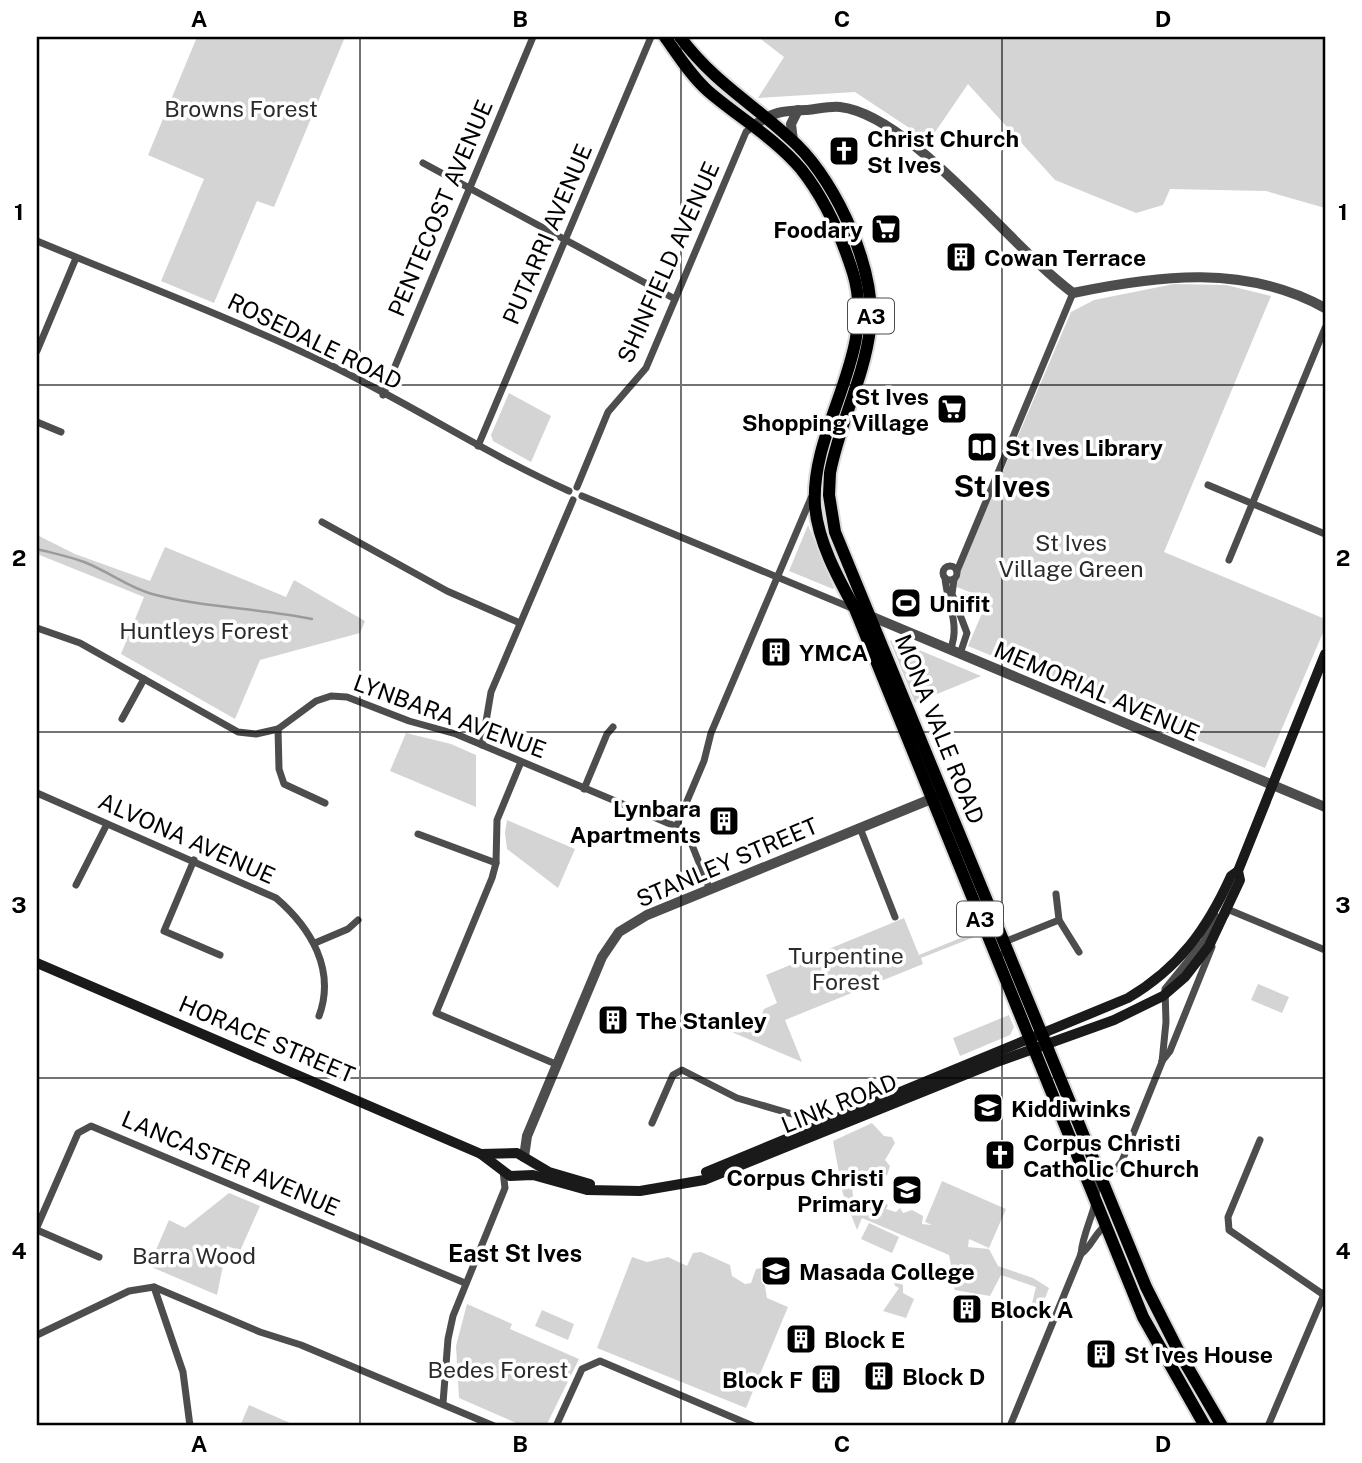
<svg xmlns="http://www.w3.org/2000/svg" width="1362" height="1463" font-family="'Public Sans',sans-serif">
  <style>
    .green { fill: #d4d4d4 }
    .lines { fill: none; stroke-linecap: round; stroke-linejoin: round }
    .stream { stroke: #9b9b9b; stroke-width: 2.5 }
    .trunk-casing { stroke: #dbdbdb; stroke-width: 16 }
    .minor { stroke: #4d4d4d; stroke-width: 7 }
    .tertiary { stroke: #4d4d4d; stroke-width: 10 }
    .secondary { stroke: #1a1a1a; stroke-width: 10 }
    .trunk { stroke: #000; stroke-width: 12 }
    .grid { fill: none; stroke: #000; stroke-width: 2; stroke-opacity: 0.55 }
    .labels { text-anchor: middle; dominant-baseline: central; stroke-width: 7; stroke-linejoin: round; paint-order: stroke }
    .shield { fill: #fff; stroke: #4c4c4c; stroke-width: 2 }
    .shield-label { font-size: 21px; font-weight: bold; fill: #000 }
    .park-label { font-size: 23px; fill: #2b2b2b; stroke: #fff }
    .poi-label { font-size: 23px; font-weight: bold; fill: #000; stroke: #fff; text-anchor: start }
    .street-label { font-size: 23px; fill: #000; stroke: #fff }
    .neighbourhood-label { font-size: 24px; font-weight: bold; fill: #000; stroke: #fff }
    .district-label { font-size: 30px; font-weight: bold; fill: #000; stroke: #fff }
    .neatline { fill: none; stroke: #000; stroke-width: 2.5 }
    .grid-label { font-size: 23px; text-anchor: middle; font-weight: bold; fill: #000 }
  </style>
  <rect width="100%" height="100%" fill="#fff"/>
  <g class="green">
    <path d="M197,37H345L274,207L257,201L214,303L161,281L204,179L148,155Z"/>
    <path d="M758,37H1325V208L1266,191L1170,189L1163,205L1136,213L1055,180L968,84L929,141L855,92L758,98L784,57Z"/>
    <path d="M1174,284L1226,285L1271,296L1164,552L1325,619V628L1265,768L968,646L988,599L954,586L1071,312L1094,300Z"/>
    <path d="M509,393L551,416L531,462L493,441L491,435Z"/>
    <path d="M808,525L834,588L833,589L789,571Z"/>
    <path d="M37,535L75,554L150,581L165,547L286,597L294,580L365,621L360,633L260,660L235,719L121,654L144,597L37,554Z"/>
    <path d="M893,639L981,676L915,703L890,641Z"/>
    <path d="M406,733L451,744L476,755V807L390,771Z"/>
    <path d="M507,820L575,849L558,888L507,849L505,833Z"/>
    <path d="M904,918L919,955L975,932L977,936L921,958L923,964L785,1020L802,1062L727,1030L735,1019L744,1017L751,1021L759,1020L764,1009L777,1003L766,975Z"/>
    <path d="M1258,984L1289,997L1282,1013L1251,1000Z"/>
    <path d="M1009,1015L1014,1027L1010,1035L960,1056L953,1038Z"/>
    <path d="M872,1123L884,1136L892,1137L895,1143L885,1160L890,1166L887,1175L875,1179L866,1176L852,1184L853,1197L880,1207L883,1202L888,1205L886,1209L896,1212L900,1208L903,1213L912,1210L923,1216L922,1224L932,1225L925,1222L942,1181L1006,1209L989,1248L969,1239L968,1247L989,1249L998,1266L1033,1278L1049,1288L1036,1321L1015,1313L1032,1303L1036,1287L1001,1275L990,1296L955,1290L951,1281L953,1275L949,1255L862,1218L857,1230L843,1194L833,1141Z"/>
    <path d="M229,1193L260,1206L240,1251L227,1246L217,1295L149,1266L169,1220L185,1228Z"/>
    <path d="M869,1223L899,1237L892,1253L861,1239Z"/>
    <path d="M701,1252L730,1265L732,1276L745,1284L751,1283L756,1269L762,1268L767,1298L788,1307L746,1408L597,1348L632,1257L647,1262L668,1257L687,1266L693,1253Z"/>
    <path d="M894,1281L903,1285V1293L914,1299L906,1318L883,1311L899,1288L895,1286Z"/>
    <path d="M467,1304L512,1324L510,1329L579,1359L546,1426H523L459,1398L456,1346Z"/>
    <path d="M542,1310L574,1324L568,1340L535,1326Z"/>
    <path d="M249,1405L297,1426H240Z"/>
  </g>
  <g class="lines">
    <path class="stream" d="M37,549C52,553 68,556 84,562C108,571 127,587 152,594C205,608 259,608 312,619"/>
    <g class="trunk-casing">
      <g id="trunk">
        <path d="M665,37C678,55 691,76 708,91C738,117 775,138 801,169C824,198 842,238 853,273C878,354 810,426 815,506C818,542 838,578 855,609L1143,1317L1205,1426"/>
        <path d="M680,37C716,85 756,105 797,145C838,185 877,272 870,329C864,379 839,424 830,473L829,495L835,532L1146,1287L1180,1354L1222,1426"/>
      </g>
    </g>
    <g class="minor">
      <path d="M423,163L675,299"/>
      <path d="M37,241C135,282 234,319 330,365C411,404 486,454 569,491"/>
      <path d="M37,351L76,258"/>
      <path d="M383,395L533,37"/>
      <path d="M37,422L61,432"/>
      <path d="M478,446L651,37"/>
      <path d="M1208,485L1325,534"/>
      <path d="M577,487L608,412L646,368L746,132L753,126"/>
      <path d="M582,496L854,609"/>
      <path d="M322,522L447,591L520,623"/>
      <path d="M1229,560L1325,328"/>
      <circle cx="950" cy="573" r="7"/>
      <path d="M957,571L1073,293"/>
      <path d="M945,578C947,603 961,626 950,650"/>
      <path d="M954,579L952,594L967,633L960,654"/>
      <path d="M37,628L80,643L238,732L256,734L278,729L316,701L331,696L347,697L409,721L456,734L682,829L692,845L710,890"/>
      <path d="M122,719L144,679"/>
      <path d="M278,729L279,769L284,784L325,803"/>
      <path d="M482,745L491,692L573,500"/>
      <path d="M521,762L497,820L496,863L492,878L436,1013L558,1065"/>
      <path d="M584,789L607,734L613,727"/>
      <path d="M37,793L276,898C311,928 336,970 319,1016"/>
      <path d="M676,827L704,761L711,733L811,498"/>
      <path d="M860,828L895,917"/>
      <path d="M418,834L496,863"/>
      <path d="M194,860L164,931L220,955"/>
      <path d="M76,885L107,824"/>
      <path d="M1226,914L1227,909L1325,950"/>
      <path d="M1059,920L1079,952"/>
      <path d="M1004,942L1059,920L1056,894"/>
      <path d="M315,943L348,929L358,920"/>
      <path d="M1162,1061L1170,1051L1212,947"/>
      <path d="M652,1123L673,1075L682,1070L737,1098L799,1116L807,1130"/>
      <path d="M1260,1140L1228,1217L1229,1230L1324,1295"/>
      <path d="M37,1227L78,1133L91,1126L465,1283"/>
      <path d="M37,1230L99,1257"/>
      <path d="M1081,1254C1092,1246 1094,1234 1106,1225"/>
      <path d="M154,1287L183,1372L190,1426"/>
      <path d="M37,1335L129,1291L154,1287L260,1332L301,1345L494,1426"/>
      <path d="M443,1403L448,1339L453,1316L505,1188L503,1171"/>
      <path d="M556,1426L582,1369L600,1361L753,1426"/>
      <path d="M1010,1426L1081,1254C1083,1228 1100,1207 1096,1181L1116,1169L1122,1161L1162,1062L1166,1022L1165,989L1204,941L1215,915"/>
      <path d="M1268,1426L1325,1292"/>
    </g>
    <g class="tertiary">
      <path d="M753,126C774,111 782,111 807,110C818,109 829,106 840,107C911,115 1011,248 1073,293C1159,275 1245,264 1325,308"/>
      <path d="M793,141L791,124L798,110"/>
      <path d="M868,615L1325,807"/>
      <path d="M524,1157L527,1136L602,957L619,932L647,915L936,797"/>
    </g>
    <g class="secondary">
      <path d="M37,963L481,1154L510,1176L533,1175L587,1190L640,1191L704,1180L994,1063L1114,1020L1163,996L1185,977L1209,946L1240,880L1238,871L1325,654"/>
      <path d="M481,1154L517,1153L549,1172L590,1184"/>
      <path d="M706,1172L1128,998C1179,968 1207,929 1231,876L1238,871"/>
    </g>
    <use href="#trunk" class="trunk"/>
  </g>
  <path class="grid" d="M360,37V1426M681,37V1426M1002,37V1426M37,385H1325M37,732H1325M37,1078H1325"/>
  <defs>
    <g id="church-square" transform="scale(1.575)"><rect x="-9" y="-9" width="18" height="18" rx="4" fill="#000" stroke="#fff"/><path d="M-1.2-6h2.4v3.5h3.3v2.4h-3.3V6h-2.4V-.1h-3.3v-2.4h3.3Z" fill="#fff"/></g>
    <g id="supermarket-square" transform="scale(1.575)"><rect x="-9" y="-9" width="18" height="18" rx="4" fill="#000" stroke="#fff"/><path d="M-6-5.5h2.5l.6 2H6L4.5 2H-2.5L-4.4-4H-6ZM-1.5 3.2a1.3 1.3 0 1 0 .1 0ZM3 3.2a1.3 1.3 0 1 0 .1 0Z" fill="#fff"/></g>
    <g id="building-square" transform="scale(1.575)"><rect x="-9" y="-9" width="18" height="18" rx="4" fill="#000" stroke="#fff"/><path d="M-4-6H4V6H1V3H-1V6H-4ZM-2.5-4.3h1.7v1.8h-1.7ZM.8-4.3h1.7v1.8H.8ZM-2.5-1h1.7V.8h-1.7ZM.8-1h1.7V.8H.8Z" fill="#fff"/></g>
    <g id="library-square" transform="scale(1.575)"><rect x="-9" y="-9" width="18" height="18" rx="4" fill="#000" stroke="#fff"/><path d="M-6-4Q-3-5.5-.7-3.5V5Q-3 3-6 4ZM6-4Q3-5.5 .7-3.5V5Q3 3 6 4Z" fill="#fff"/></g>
    <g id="stadium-square" transform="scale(1.575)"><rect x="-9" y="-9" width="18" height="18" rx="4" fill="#000" stroke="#fff"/><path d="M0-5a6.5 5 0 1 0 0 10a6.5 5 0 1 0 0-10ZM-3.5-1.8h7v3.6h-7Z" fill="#fff"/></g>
    <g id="school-square" transform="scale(1.575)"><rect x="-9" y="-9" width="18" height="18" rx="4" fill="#000" stroke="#fff"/><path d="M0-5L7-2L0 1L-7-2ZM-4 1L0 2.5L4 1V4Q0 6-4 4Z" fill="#fff"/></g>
  </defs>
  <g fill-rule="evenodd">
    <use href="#church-square" x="844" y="151"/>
    <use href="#supermarket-square" x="886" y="229"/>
    <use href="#building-square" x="961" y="257"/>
    <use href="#supermarket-square" x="952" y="409"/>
    <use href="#library-square" x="982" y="447"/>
    <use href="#stadium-square" x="906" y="603"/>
    <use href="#building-square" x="776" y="652"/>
    <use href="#building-square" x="724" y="821"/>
    <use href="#building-square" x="613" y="1020"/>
    <use href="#school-square" x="988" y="1108"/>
    <use href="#church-square" x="1000" y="1155"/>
    <use href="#school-square" x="907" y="1190"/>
    <use href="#school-square" x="776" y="1271"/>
    <use href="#building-square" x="967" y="1309"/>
    <use href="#building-square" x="801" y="1339"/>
    <use href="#building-square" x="1101" y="1354"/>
    <use href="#building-square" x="879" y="1376"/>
    <use href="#building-square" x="826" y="1379"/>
  </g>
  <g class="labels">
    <g class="shield">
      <rect x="848" y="298.5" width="46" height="35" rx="5"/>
      <rect x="957" y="901.5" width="46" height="35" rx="5"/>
    </g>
    <g class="shield-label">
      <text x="871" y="316">A3</text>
      <text x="980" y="919">A3</text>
    </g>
    <g class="park-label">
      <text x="241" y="108">Browns Forest</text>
      <text x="1071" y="542">St Ives<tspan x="1071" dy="26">Village Green</tspan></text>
      <text x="204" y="630">Huntleys Forest</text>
      <text x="846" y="955">Turpentine<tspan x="846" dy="26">Forest</tspan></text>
      <text x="194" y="1255">Barra Wood</text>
      <text x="498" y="1369">Bedes Forest</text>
    </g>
    <g class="poi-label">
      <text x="867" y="138">Christ Church<tspan x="867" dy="26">St Ives</tspan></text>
      <text x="863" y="229" text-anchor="end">Foodary</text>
      <text x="984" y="257">Cowan Terrace</text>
      <text x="929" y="396" text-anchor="end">St Ives<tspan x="929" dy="26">Shopping Village</tspan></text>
      <text x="1005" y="447">St Ives Library</text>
      <text x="929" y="603">Unifit</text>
      <text x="799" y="652">YMCA</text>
      <text x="701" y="808" text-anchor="end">Lynbara<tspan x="701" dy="26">Apartments</tspan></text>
      <text x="636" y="1020">The Stanley</text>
      <text x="1011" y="1108">Kiddiwinks</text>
      <text x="1023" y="1142">Corpus Christi<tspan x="1023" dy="26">Catholic Church</tspan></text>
      <text x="884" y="1177" text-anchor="end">Corpus Christi<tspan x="884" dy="26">Primary</tspan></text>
      <text x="799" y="1271">Masada College</text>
      <text x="990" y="1309">Block A</text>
      <text x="824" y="1339">Block E</text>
      <text x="1124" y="1354">St Ives House</text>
      <text x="902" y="1376">Block D</text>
      <text x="803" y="1379" text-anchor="end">Block F</text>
    </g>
    <g class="street-label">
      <text transform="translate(440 208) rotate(-67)">PENTECOST AVENUE</text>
      <text transform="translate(547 234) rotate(-67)">PUTARRI AVENUE</text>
      <text transform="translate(668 262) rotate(-66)">SHINFIELD AVENUE</text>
      <text transform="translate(315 341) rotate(26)">ROSEDALE ROAD</text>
      <text transform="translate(1097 691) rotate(23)">MEMORIAL AVENUE</text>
      <text transform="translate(450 716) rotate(20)">LYNBARA AVENUE</text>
      <text transform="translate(940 729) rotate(68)">MONA VALE ROAD</text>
      <text transform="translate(187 838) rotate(24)">ALVONA AVENUE</text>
      <text transform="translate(727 862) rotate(-23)">STANLEY STREET</text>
      <text transform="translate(267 1039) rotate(23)">HORACE STREET</text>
      <text transform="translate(839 1103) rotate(-22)">LINK ROAD</text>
      <text transform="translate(231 1163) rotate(23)">LANCASTER AVENUE</text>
    </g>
    <g class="neighbourhood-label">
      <text x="515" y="1253">East St Ives</text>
    </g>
    <g class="district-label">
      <text x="1002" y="486">St Ives</text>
    </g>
  </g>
  <rect width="1362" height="1463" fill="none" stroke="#ffffff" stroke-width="77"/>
  <rect x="38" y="38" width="1286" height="1386" class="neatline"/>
  <g class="grid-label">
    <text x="199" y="27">A</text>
    <text x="520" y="27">B</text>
    <text x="842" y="27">C</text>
    <text x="1163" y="27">D</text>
    <text x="19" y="220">1</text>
    <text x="1343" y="220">1</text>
    <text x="19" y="566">2</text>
    <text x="1343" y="566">2</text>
    <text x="19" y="913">3</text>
    <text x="1343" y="913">3</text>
    <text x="19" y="1259">4</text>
    <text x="1343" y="1259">4</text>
    <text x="199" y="1452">A</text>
    <text x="520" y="1452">B</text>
    <text x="842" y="1452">C</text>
    <text x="1163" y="1452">D</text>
  </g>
</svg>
